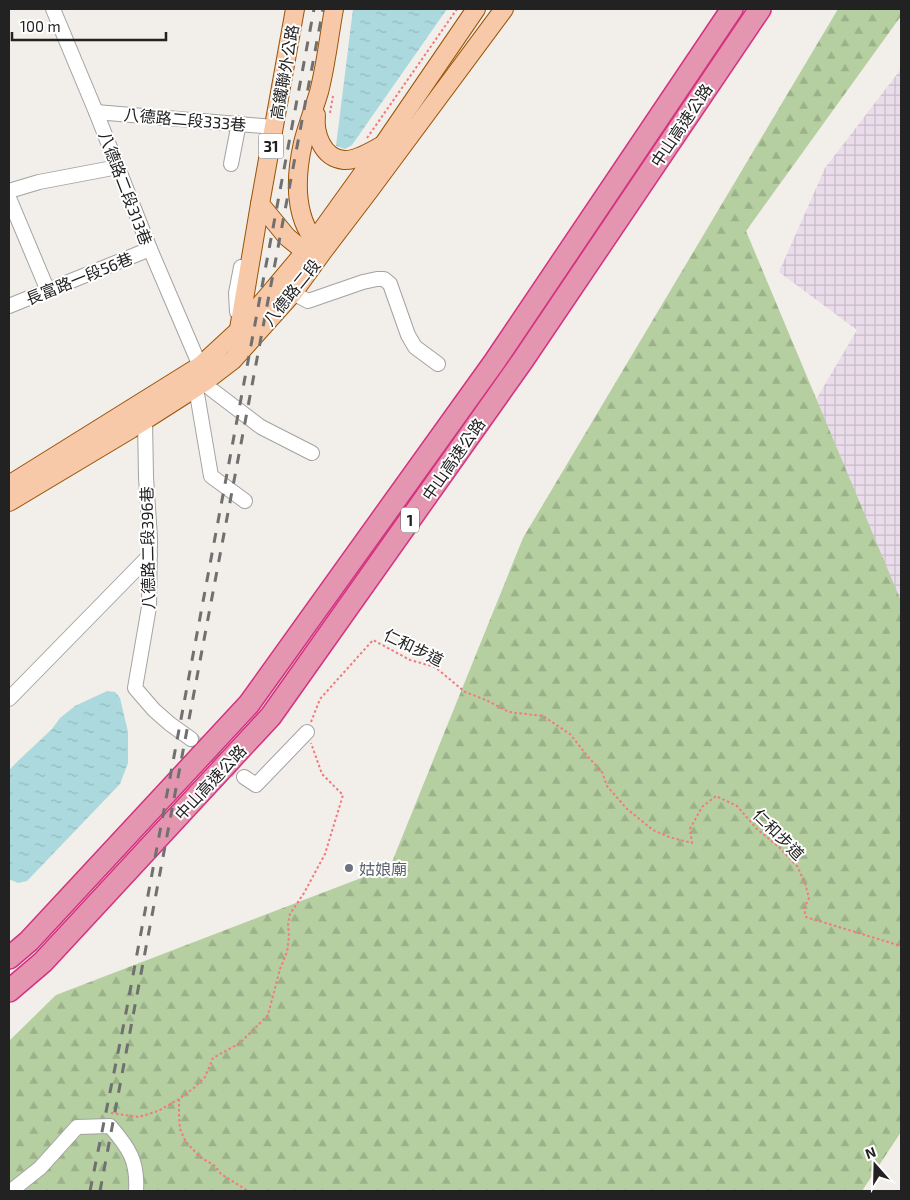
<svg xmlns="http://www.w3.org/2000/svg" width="910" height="1200" font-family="'Exo 2','Noto Sans TC',sans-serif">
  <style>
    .industrial { fill: url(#industrial-grid) }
    .forest { fill: url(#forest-firs) }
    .water { fill: url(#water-ripples) }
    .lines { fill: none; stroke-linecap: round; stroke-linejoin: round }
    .minor-tunnel { stroke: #c8c5c1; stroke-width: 14; stroke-dasharray: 14 7; stroke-linecap: butt }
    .minor-casing { stroke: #a3a3a3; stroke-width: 16 }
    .major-casing { stroke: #995307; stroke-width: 20 }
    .highway-casing { stroke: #d53182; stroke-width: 24 }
    .path { stroke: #f4787d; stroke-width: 2; stroke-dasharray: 2.5 2.5; stroke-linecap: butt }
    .minor { stroke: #fff; stroke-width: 14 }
    .major { stroke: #f8c9a8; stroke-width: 18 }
    .highway { stroke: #e496b0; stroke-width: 21 }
    .rail { stroke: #707070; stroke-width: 3; stroke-dasharray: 10 10; stroke-linecap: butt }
    .worship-dot { fill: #6b7280; stroke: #fff; stroke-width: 2 }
    .labels { text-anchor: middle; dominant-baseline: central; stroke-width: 4; stroke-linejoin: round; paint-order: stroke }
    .shield { fill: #fff; stroke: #646464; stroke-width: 1 }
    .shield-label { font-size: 15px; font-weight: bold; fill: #222 }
    .street-label { font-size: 16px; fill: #222; stroke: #fff }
    .worship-label { font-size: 16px; fill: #5b616d; stroke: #fff; text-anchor: start }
  </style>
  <defs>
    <pattern id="industrial-grid" width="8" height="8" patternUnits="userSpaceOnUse" patternTransform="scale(1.25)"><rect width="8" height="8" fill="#eadcea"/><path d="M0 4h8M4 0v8" fill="none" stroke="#c8bcc8"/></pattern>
    <pattern id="forest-firs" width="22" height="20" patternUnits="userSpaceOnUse" patternTransform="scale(1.25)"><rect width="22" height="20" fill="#b5cfa0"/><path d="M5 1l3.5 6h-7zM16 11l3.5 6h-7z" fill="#9bb18a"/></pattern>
    <pattern id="water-ripples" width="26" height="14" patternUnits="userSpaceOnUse" patternTransform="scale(1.25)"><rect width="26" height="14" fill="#acd9dd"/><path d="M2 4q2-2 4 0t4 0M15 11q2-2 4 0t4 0" fill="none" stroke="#94babd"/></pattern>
  </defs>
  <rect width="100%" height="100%" fill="#f2eee9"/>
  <path class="industrial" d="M901,69V666L781,459L857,330L779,272L825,168Z"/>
  <path class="forest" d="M838,9H901V16L746,231L901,601V1132L862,1191H9V1041L56,995L390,867L523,538Z"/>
  <g class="water">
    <path d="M353,9H447L352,145L345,149L336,146Z"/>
    <path d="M107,691L115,692L120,698L128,732V763L120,784L27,881L18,883L9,879V770L19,760L52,729L60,718L75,706Z"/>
  </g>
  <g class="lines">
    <path class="minor-tunnel" d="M191,739L244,777"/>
    <g class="minor-casing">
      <g id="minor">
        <path d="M53,9L96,112L150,249L200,366"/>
        <path d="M96,112L274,127"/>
        <path d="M231,164L239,123"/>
        <path d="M9,191L39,182L118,167"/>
        <path d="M9,198L48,291"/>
        <path d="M293,293L308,301L363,282L377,279H384L390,284L408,335L415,347L438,364"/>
        <path d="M9,306L150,249"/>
        <path d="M237,312L236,293L241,267"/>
        <path d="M203,383L261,427L312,453"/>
        <path d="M196,388L211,476L245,501"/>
        <path d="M145,420L146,477L150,538L149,607L135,688L154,710L170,724L191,739"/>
        <path d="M9,699L150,555"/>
        <path d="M244,777L256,785L307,732"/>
        <path d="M11,1191L40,1168L77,1127L110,1126C129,1148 138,1161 136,1191"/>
      </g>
    </g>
    <g class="major-casing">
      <g id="major">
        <path d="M295,9L260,204L287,237L313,258"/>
        <path d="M316,115C314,133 322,158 344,160C356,161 370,152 381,146"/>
        <path d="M322,248C293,223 295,178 303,143C307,126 314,109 319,92C326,65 329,36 334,9"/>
        <path d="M239,329L260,204"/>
        <path d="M9,485L200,366L239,330L314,241L383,145L476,9"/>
        <path d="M9,502L131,429L203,383L233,360L293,293L324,250L369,191L504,9"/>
      </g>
    </g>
    <g class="highway-casing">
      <g id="highway">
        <path d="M9,958L29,941L249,704L495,361L732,9"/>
        <path d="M9,991L43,962L271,716L523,360L760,9"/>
      </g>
    </g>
    <g class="path">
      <path d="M330,113L333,96"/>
      <path d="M367,138L457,9"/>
      <path d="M311,722L320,699L373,640L410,660L435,667L465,692L486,700L509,712L543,716L570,734L589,758L602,772L607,786L627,809L653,830L669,837L692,843L690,829L702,807L716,796L737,806L757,829L779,847L797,866L805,883L809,898L804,909L806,917L901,946"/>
      <path d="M179,1099V1115L180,1129L186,1142L200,1157L215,1166L221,1174L248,1191"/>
      <path d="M111,1113L139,1117L158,1111L179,1099L195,1087L205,1077L213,1058L240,1043L268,1015L280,969L287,952L289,937L288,923L290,914L304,893L325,854L343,795L322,774L311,743"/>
    </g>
    <use href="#minor" class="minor"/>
    <use href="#major" class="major"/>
    <use href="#highway" class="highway"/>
    <g class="rail">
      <path d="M90,1191L125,1018L314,9"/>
      <path d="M100,1191L323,9"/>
    </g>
  </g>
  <circle class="worship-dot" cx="349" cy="868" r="5"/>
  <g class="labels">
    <g class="shield">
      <rect x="258.5" y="133.5" width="25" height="25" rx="4"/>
      <rect x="401" y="507.5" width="18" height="25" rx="4"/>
    </g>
    <g class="shield-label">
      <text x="271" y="146">31</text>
      <text x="410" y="520">1</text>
    </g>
    <g class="street-label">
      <text transform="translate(284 72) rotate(-80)">高鐵聯外公路</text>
      <text transform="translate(185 119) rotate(5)">八德路二段333巷</text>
      <text transform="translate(681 125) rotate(-56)">中山高速公路</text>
      <text transform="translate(126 188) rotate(69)">八德路二段313巷</text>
      <text transform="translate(79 278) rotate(-22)">長富路一段56巷</text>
      <text transform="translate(291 292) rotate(-51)">八德路二段</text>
      <text transform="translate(453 459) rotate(-55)">中山高速公路</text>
      <text transform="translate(147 548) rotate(-91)">八德路二段396巷</text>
      <text transform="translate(414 647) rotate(26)">仁和步道</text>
      <text transform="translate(210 782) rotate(-47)">中山高速公路</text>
      <text transform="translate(779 834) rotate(45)">仁和步道</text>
    </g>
    <g class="worship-label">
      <text x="359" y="868">姑娘廟</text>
    </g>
  </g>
  <rect width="910" height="1200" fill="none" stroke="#222222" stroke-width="20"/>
  <g transform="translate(875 1165) rotate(340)" stroke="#ffffff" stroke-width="4" paint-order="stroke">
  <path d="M0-4L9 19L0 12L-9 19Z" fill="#222222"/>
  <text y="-8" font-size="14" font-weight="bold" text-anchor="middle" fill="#222222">N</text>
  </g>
  <path d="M12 32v8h154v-8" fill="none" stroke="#222222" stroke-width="2.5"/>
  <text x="20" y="32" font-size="15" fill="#222222" stroke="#ffffff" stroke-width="4" paint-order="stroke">100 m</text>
</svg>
